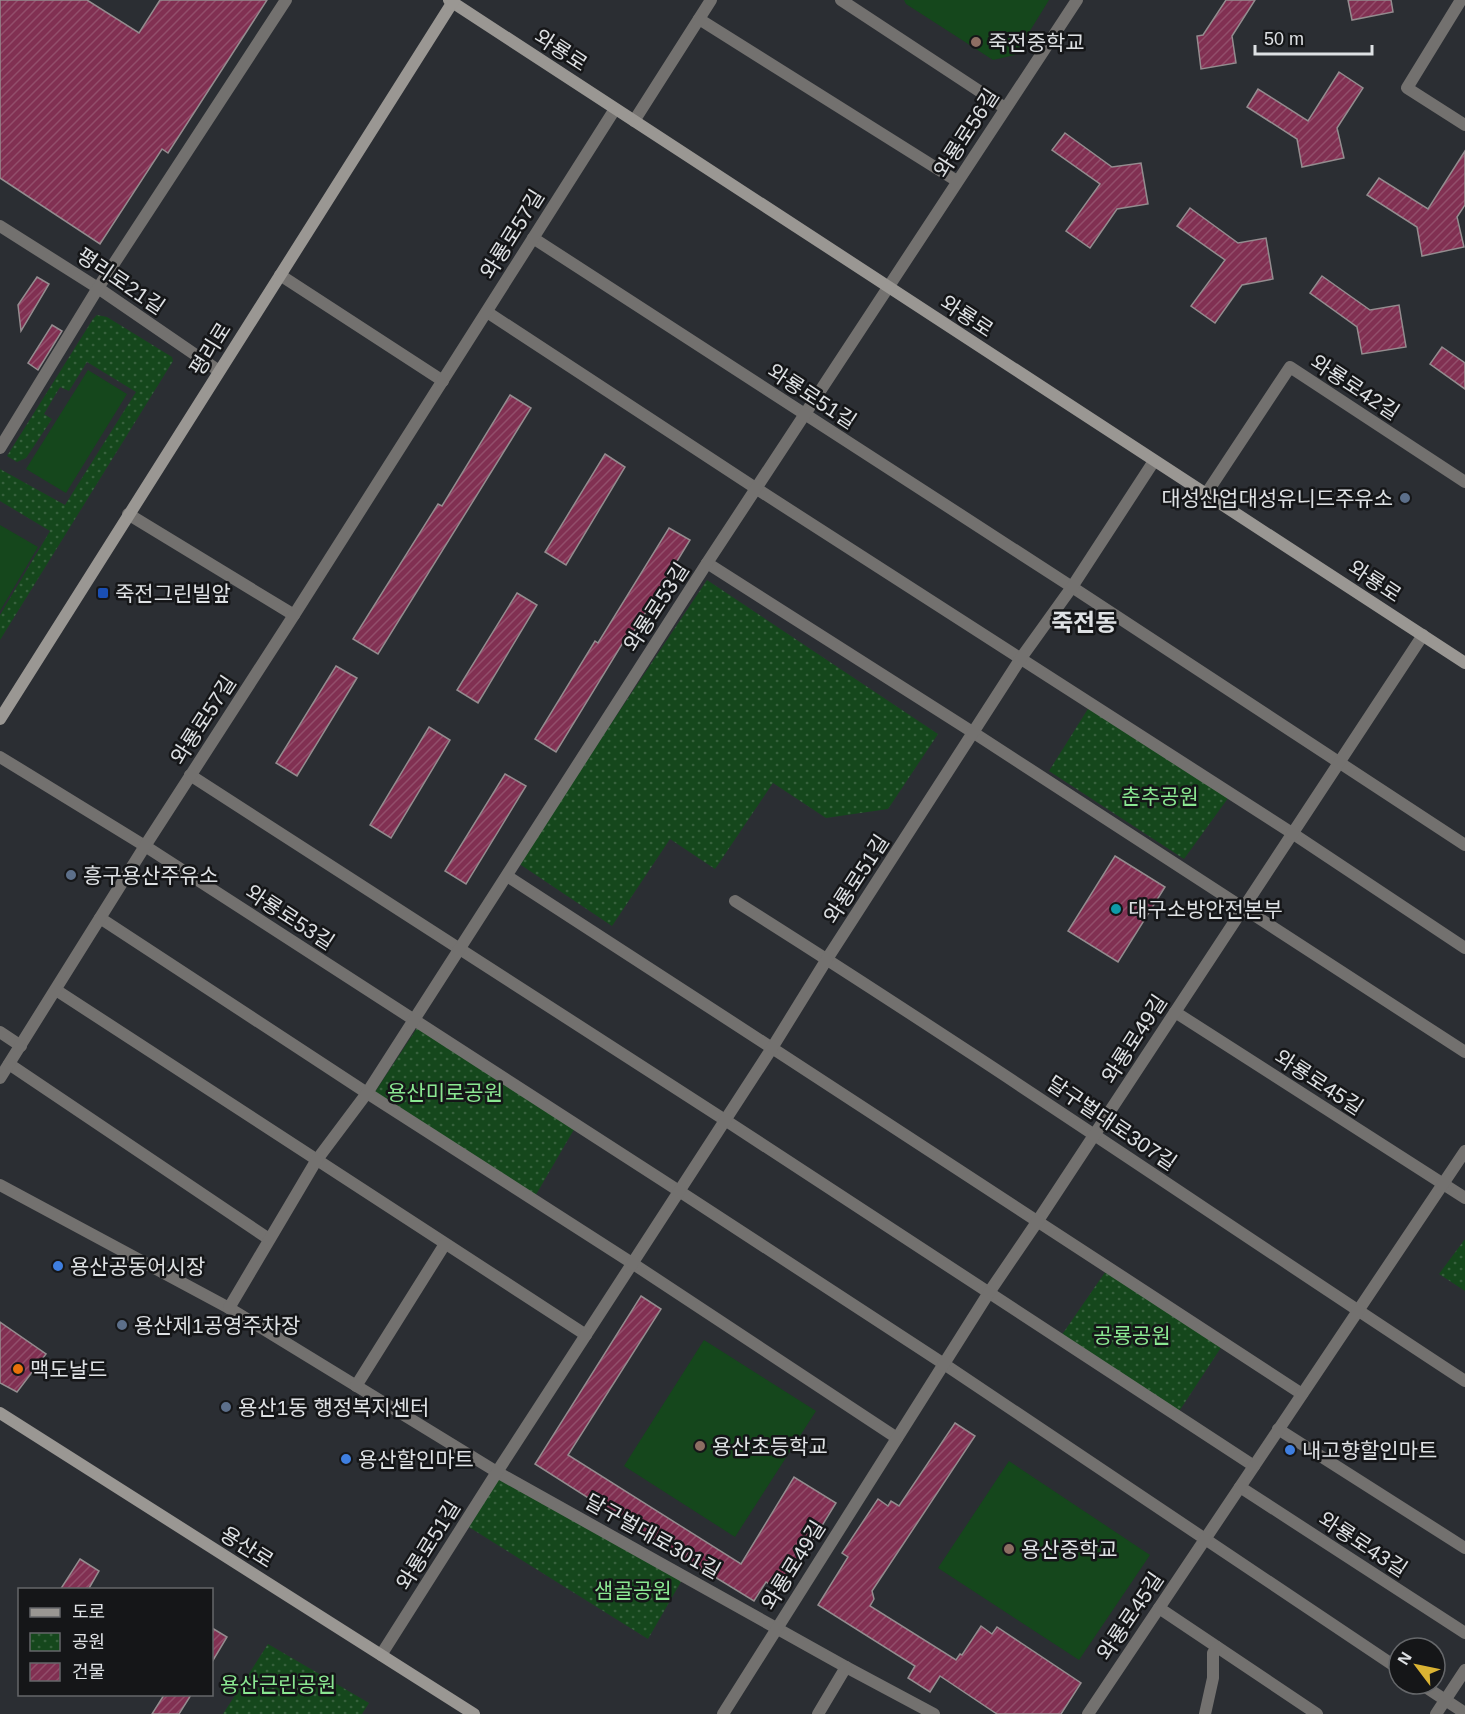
<svg xmlns="http://www.w3.org/2000/svg" width="1465" height="1714" font-family="Arial,'Noto Sans KR',sans-serif">
  <style>
    .green { fill: #15471c }
    .park { fill: url(#park-dots) }
    .building { fill: url(#building-hatch); stroke: #948c8f; stroke-width: 1.5 }
    .lines { fill: none; stroke-linecap: round; stroke-linejoin: round }
    .street { stroke: #73716f; stroke-width: 12 }
    .secondary { stroke: #9a9793; stroke-width: 12 }
    .education-dot { fill: #8d6e63; stroke: #151618; stroke-width: 2 }
    .service-dot { fill: #5c6f8a; stroke: #151618; stroke-width: 2 }
    .transit-dot { fill: #1a4fb4; stroke: #151618; stroke-width: 2 }
    .culture-dot { fill: #0f9aa8; stroke: #151618; stroke-width: 2 }
    .shop-dot { fill: #3f7fe0; stroke: #151618; stroke-width: 2 }
    .food-dot { fill: #e8710a; stroke: #151618; stroke-width: 2 }
    .labels { text-anchor: middle; dominant-baseline: central; stroke-width: 5; stroke-linejoin: round; paint-order: stroke }
    .poi-label { font-size: 21px; fill: #dee1e4; stroke: #151618; text-anchor: start }
    .street-label { font-size: 21px; fill: #dee1e4; stroke: #151618 }
    .park-label { font-size: 21px; fill: #8ae791; stroke: #151618 }
    .quarter-label { font-size: 24px; font-weight: bold; fill: #dee1e4; stroke: #151618 }
  </style>
  <defs>
    <pattern id="park-dots" width="8" height="8" patternUnits="userSpaceOnUse" patternTransform="scale(1.5)"><rect width="8" height="8" fill="#15471c"/><path d="M2 2h.1M6 6h.1" fill="none" stroke="#37613d" stroke-width="1.8" stroke-linecap="round"/></pattern>
    <pattern id="building-hatch" width="6" height="6" patternUnits="userSpaceOnUse" patternTransform="scale(1.5)"><rect width="6" height="6" fill="#813052"/><path d="M-1 1l2-2M0 6l6-6M5 7l2-2" fill="none" stroke="#924e6b"/></pattern>
  </defs>
  <rect width="100%" height="100%" fill="#2b2e33"/>
  <g class="green">
    <path d="M904,0H1049L1015,55L993,60L906,4Z"/>
    <path d="M88,370L127,394L66,493L26,469Z"/>
    <path d="M0,525L38,547L0,611Z"/>
    <path d="M704,1340L816,1411L735,1537L624,1466Z"/>
    <path d="M1009,1461L1150,1555L1079,1660L938,1568Z"/>
  </g>
  <g class="park">
    <path d="M97,315L107,317L172,357L173,361L0,640V615L50,531L0,501V469L65,505L136,392L87,362L69,391L60,387L44,414L52,419L26,458L17,462L7,456L93,319Z"/>
    <path d="M707,580L938,734L888,809L826,818L773,783L715,869L670,839L612,926L518,863Z"/>
    <path d="M1091,704L1231,794L1184,859L1049,771Z"/>
    <path d="M419,1025L576,1126L534,1198L373,1095Z"/>
    <path d="M1465,1239V1291L1439,1274Z"/>
    <path d="M1108,1268L1224,1343L1176,1416L1059,1339Z"/>
    <path d="M499,1477L682,1580L648,1639L464,1524Z"/>
    <path d="M268,1644L369,1703L362,1714H223Z"/>
  </g>
  <g class="building">
    <path d="M0,0H87L139,33L160,0H267L168,153L162,149L100,244L0,178Z"/>
    <path d="M1226,0H1255L1232,36L1236,63L1201,69L1197,36L1203,35Z"/>
    <path d="M1348,0H1391L1393,12L1352,20Z"/>
    <path d="M1339,72L1363,88L1337,128L1344,158L1302,167L1297,139L1247,107L1258,89L1308,121Z"/>
    <path d="M1065,133L1112,167L1141,163L1148,204L1117,209L1090,248L1066,231L1100,184L1052,150Z"/>
    <path d="M1465,151V205L1457,217L1464,247L1422,256L1417,227L1367,195L1379,178L1428,209Z"/>
    <path d="M1190,208L1238,243L1266,238L1273,279L1242,285L1215,323L1191,306L1225,260L1177,226Z"/>
    <path d="M1322,276L1370,310L1399,305L1406,347L1362,354L1357,327L1310,293Z"/>
    <path d="M37,277L49,284L21,331L18,305Z"/>
    <path d="M52,325L62,331L38,370L28,363Z"/>
    <path d="M1442,347L1465,363V389L1430,364Z"/>
    <path d="M510,395L531,408L378,654L353,639L438,504L442,506Z"/>
    <path d="M605,454L625,467L566,565L545,552Z"/>
    <path d="M669,528L690,540L630,638L627,636L556,752L535,739L595,641L598,643Z"/>
    <path d="M517,593L537,605L478,703L457,690Z"/>
    <path d="M336,666L357,678L297,776L276,763Z"/>
    <path d="M429,727L450,740L391,838L370,825Z"/>
    <path d="M505,774L526,786L466,884L445,871Z"/>
    <path d="M1115,856L1165,887L1118,962L1068,931Z"/>
    <path d="M641,1296L661,1309L568,1455L741,1564L794,1477L836,1503L781,1592L766,1582L754,1601L715,1577L714,1578L535,1464Z"/>
    <path d="M0,1322L46,1354L17,1392L0,1383Z"/>
    <path d="M955,1423L975,1436L872,1591L874,1599L870,1606L956,1660L960,1654L962,1655L981,1626L992,1634L997,1627L1081,1683L1061,1714H997L940,1676L930,1692L908,1678L915,1666L818,1605L848,1557L842,1553L878,1499L888,1506L891,1501L899,1506Z"/>
    <path d="M80,1559L99,1571L88,1590H60Z"/>
    <path d="M212,1628L227,1637L212,1662Z"/>
    <path d="M164,1695H191L179,1714H152Z"/>
  </g>
  <g class="lines">
    <g class="street">
      <path d="M841,0L1005,108"/>
      <path d="M1461,0L1407,88L1465,125"/>
      <path d="M699,19L957,181"/>
      <path d="M634,121L711,0"/>
      <path d="M0,226L98,288L219,371"/>
      <path d="M533,238L1072,587L1465,845"/>
      <path d="M280,275L443,381"/>
      <path d="M487,312L757,489L1292,833L1465,948"/>
      <path d="M0,448L98,288L286,0"/>
      <path d="M1206,494L1290,367L1465,482"/>
      <path d="M128,514L294,615"/>
      <path d="M707,563L974,733L1465,1052"/>
      <path d="M0,757L145,846L679,1191L944,1364L1399,1669"/>
      <path d="M190,775L725,1120L1254,1466"/>
      <path d="M507,876L772,1048L1302,1394"/>
      <path d="M735,901C981,1056 1221,1221 1465,1381"/>
      <path d="M100,918L367,1093L632,1263L897,1438"/>
      <path d="M56,990L586,1335"/>
      <path d="M1175,1012L1465,1198"/>
      <path d="M0,1032L21,1046"/>
      <path d="M9,1064L269,1239"/>
      <path d="M0,1078L145,846L294,615L615,109"/>
      <path d="M0,1185L229,1308L497,1472L846,1667L934,1714"/>
      <path d="M229,1308L316,1161L367,1093L707,563L1077,0"/>
      <path d="M356,1386L445,1244"/>
      <path d="M1278,1429L1465,1548"/>
      <path d="M1240,1487L1465,1633"/>
      <path d="M1159,1608L1317,1714"/>
      <path d="M381,1655L497,1472L772,1048L827,959L1021,658L1072,587L1154,461"/>
      <path d="M1421,1684L1465,1713"/>
      <path d="M723,1714L988,1294L1037,1222L1423,635"/>
      <path d="M818,1714L846,1667"/>
      <path d="M1088,1714L1465,1151"/>
      <path d="M1205,1714L1213,1678V1653L1217,1647"/>
      <path d="M1436,1714L1465,1670"/>
    </g>
    <g class="secondary">
      <path d="M449,0L1465,663"/>
      <path d="M0,719L454,0"/>
      <path d="M0,1413L474,1714"/>
    </g>
  </g>
  <g class="education-dot">
    <circle cx="976" cy="42" r="6"/>
    <circle cx="700" cy="1446" r="6"/>
    <circle cx="1009" cy="1549" r="6"/>
  </g>
  <g class="service-dot">
    <circle cx="1405" cy="498" r="6"/>
    <circle cx="71" cy="875" r="6"/>
    <circle cx="122" cy="1325" r="6"/>
    <circle cx="226" cy="1407" r="6"/>
  </g>
  <rect class="transit-dot" x="97" y="587" width="12" height="12" rx="3"/>
  <circle class="culture-dot" cx="1116" cy="909" r="6"/>
  <g class="shop-dot">
    <circle cx="58" cy="1266" r="6"/>
    <circle cx="1290" cy="1450" r="6"/>
    <circle cx="346" cy="1459" r="6"/>
  </g>
  <circle class="food-dot" cx="18" cy="1369" r="6"/>
  <g class="labels">
    <g class="poi-label">
      <text x="988" y="42">죽전중학교</text>
      <text x="1393" y="498" text-anchor="end">대성산업대성유니드주유소</text>
      <text x="115" y="593">죽전그린빌앞</text>
      <text x="83" y="875">흥구용산주유소</text>
      <text x="1128" y="909">대구소방안전본부</text>
      <text x="70" y="1266">용산공동어시장</text>
      <text x="134" y="1325">용산제1공영주차장</text>
      <text x="30" y="1369">맥도날드</text>
      <text x="238" y="1407">용산1동 행정복지센터</text>
      <text x="712" y="1446">용산초등학교</text>
      <text x="1302" y="1450">내고향할인마트</text>
      <text x="358" y="1459">용산할인마트</text>
      <text x="1021" y="1549">용산중학교</text>
    </g>
    <g class="street-label">
      <text transform="translate(561 50) rotate(33)">와룡로</text>
      <text transform="translate(966 133) rotate(-57)">와룡로56길</text>
      <text transform="translate(512 234) rotate(-58)">와룡로57길</text>
      <text transform="translate(121 281) rotate(34)">평리로21길</text>
      <text transform="translate(967 316) rotate(33)">와룡로</text>
      <text transform="translate(210 349) rotate(-58)">평리로</text>
      <text transform="translate(1355 387) rotate(33)">와룡로42길</text>
      <text transform="translate(812 396) rotate(33)">와룡로51길</text>
      <text transform="translate(1375 581) rotate(33)">와룡로</text>
      <text transform="translate(656 607) rotate(-57)">와룡로53길</text>
      <text transform="translate(203 720) rotate(-57)">와룡로57길</text>
      <text transform="translate(856 879) rotate(-57)">와룡로51길</text>
      <text transform="translate(290 917) rotate(33)">와룡로53길</text>
      <text transform="translate(1134 1039) rotate(-57)">와룡로49길</text>
      <text transform="translate(1319 1082) rotate(33)">와룡로45길</text>
      <text transform="translate(1112 1123) rotate(34)">달구벌대로307길</text>
      <text transform="translate(653 1536) rotate(29)">달구벌대로301길</text>
      <text transform="translate(1363 1544) rotate(33)">와룡로43길</text>
      <text transform="translate(428 1545) rotate(-58)">와룡로51길</text>
      <text transform="translate(247 1547) rotate(32)">용산로</text>
      <text transform="translate(793 1565) rotate(-58)">와룡로49길</text>
      <text transform="translate(1130 1616) rotate(-56)">와룡로45길</text>
    </g>
    <g class="park-label">
      <text x="1160" y="796">춘추공원</text>
      <text x="445" y="1092">용산미로공원</text>
      <text x="1132" y="1335">공룡공원</text>
      <text x="633" y="1590">샘골공원</text>
      <text x="278" y="1684">용산근린공원</text>
    </g>
    <g class="quarter-label">
      <text x="1084" y="622">죽전동</text>
    </g>
  </g>
  <rect x="18" y="1588" width="195" height="108" fill="#151618" stroke="#65676a" stroke-width="1.5"/>
  <rect x="30" y="1608" width="30" height="9" fill="#9a9793" stroke="#65676a" stroke-width="1.5"/>
  <text x="72" y="1618" font-size="18" fill="#dee1e4">도로</text>
  <rect x="30" y="1633" width="30" height="18" fill="url(#park-dots)" stroke="#65676a" stroke-width="1.5"/>
  <text x="72" y="1648" font-size="18" fill="#dee1e4">공원</text>
  <rect x="30" y="1663" width="30" height="18" fill="url(#building-hatch)" stroke="#65676a" stroke-width="1.5"/>
  <text x="72" y="1678" font-size="18" fill="#dee1e4">건물</text>
  <g transform="translate(1417 1666) rotate(302)"><circle r="28" fill="#151618" stroke="#65676a" stroke-width="1.5"/>
  <path d="M0-4.5L10 22L0 15L-10 22Z" fill="#dab333"/>
  <text y="-9" font-size="16" font-weight="bold" text-anchor="middle" fill="#dee1e4">N</text>
  </g>
  <path d="M1255 45v9h117v-9" fill="none" stroke="#dee1e4" stroke-width="3"/>
  <text x="1264" y="45" font-size="18" fill="#dee1e4" stroke="#151618" stroke-width="4.5" paint-order="stroke">50 m</text>
</svg>
